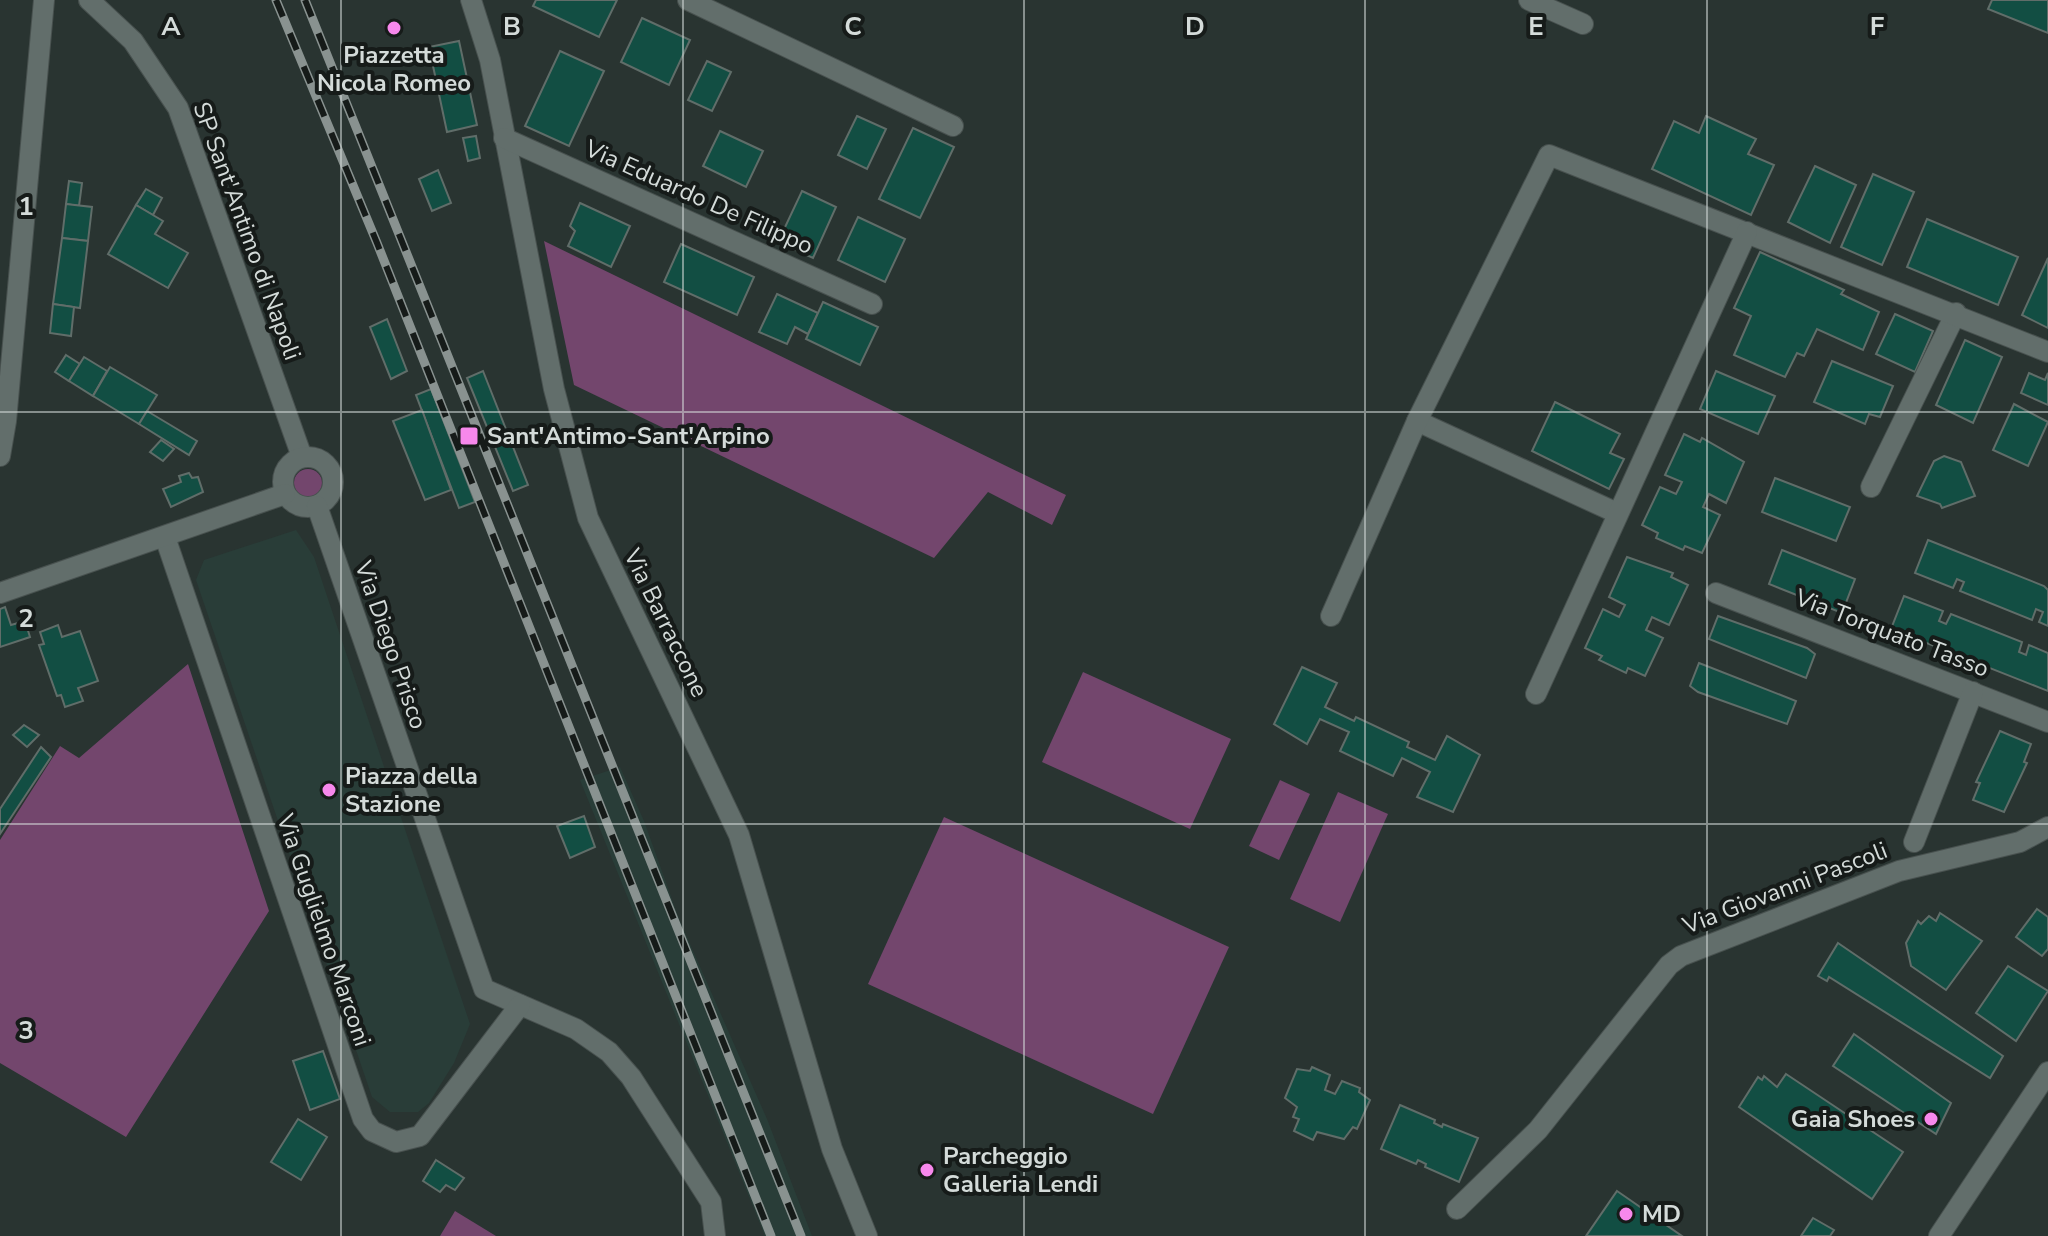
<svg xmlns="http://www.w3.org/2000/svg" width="2048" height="1236" font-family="'Nunito Sans',sans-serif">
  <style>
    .built { fill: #293d38 }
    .green { fill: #73466d }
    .building { fill: #124e43; stroke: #606d69; stroke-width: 2 }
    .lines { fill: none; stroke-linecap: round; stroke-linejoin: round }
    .minor-casing { stroke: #48514f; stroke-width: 22 }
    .minor { stroke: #626e6b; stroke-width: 20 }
    .rail-casing { stroke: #899290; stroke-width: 9 }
    .rail { stroke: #161b19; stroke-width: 6; stroke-dasharray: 18; stroke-linecap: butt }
    .grid { fill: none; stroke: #d4dbd9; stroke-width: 2; stroke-opacity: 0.55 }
    .poi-dot { fill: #f788ec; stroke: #161b19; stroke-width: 3 }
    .labels { text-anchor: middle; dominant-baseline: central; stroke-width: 8; stroke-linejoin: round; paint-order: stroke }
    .poi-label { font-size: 24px; font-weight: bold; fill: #d4dbd9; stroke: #161b19; text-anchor: start }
    .street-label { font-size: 24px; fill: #d4dbd9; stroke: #161b19 }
    .grid-label { font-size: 26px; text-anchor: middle; font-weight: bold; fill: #d4dbd9; stroke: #161b19; stroke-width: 8; stroke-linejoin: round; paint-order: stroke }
  </style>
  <rect width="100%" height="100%" fill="#293431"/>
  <g class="built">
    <path d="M296,530L314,557L470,1024L454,1063L429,1103L418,1112H390L372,1097L196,580L204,560Z"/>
    <path d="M620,767L644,821L679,919L767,1119L812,1236H765L580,780Z"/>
  </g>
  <g class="green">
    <path d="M544,241L1066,495L1052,525L988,492L934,558L574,385Z"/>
    <circle cx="308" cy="483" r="14"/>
    <path d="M188,664L269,911L126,1137L0,1063V840L60,746L79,758Z"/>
    <path d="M1083,672L1231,739L1190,829L1042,762Z"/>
    <path d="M1280,780L1310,794L1279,860L1249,846Z"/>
    <path d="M1338,792L1388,814L1340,922L1290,899Z"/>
    <path d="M944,817L1229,947L1153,1114L868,984Z"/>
    <path d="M455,1211L496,1236H440Z"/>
  </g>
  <g class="building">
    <path d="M536,0H617L599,37L533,6Z"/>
    <path d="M1992,0H2048V33L1988,9Z"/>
    <path d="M642,18L690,40L669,85L621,62Z"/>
    <path d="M459,41L477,125L447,132L429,47Z"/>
    <path d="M560,51L604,71L569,146L525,126Z"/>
    <path d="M707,61L731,72L712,111L688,100Z"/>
    <path d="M857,116L886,129L867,169L838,155Z"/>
    <path d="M1706,116L1756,139L1748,154L1774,165L1751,215L1652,169L1674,121L1699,133Z"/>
    <path d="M913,128L954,147L920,218L879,199Z"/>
    <path d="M720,131L763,151L746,187L703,166Z"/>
    <path d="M476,136L480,158L468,161L463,138Z"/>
    <path d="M1815,166L1856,185L1830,243L1788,222Z"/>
    <path d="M438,170L451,203L432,211L419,179Z"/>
    <path d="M1873,174L1914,192L1882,265L1841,247Z"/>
    <path d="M69,181L82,183L79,206L66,204Z"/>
    <path d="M146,189L162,198L153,215L136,205Z"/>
    <path d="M802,191L836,207L813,258L778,242Z"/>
    <path d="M580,203L630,226L611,267L568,246L575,231L570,226Z"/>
    <path d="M66,204L92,207L88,241L62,238Z"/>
    <path d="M136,205L163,221L155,234L188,253L168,288L108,254Z"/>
    <path d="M858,217L905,239L885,282L838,260Z"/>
    <path d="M1927,219L2018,257L1998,305L1907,267Z"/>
    <path d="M62,238L88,241L80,308L53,304Z"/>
    <path d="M681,244L754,277L737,315L664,282Z"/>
    <path d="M1760,252L1844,290L1841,294L1879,312L1863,350L1817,329L1804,356L1797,353L1785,377L1734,355L1751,316L1734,308Z"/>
    <path d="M2048,258V328L2022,315Z"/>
    <path d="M777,294L818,313L808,334L795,327L787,344L759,332Z"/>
    <path d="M823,302L878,327L860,365L806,339Z"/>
    <path d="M53,304L74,307L71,336L50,333Z"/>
    <path d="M1895,314L1933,331L1915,372L1876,354Z"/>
    <path d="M387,319L407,371L391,379L370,327Z"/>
    <path d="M1965,340L2002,357L1973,423L1936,405Z"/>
    <path d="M66,355L80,364L69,381L55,372Z"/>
    <path d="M84,357L107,371L93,396L69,381Z"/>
    <path d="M1832,361L1893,386L1880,417L1869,414L1865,424L1814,402Z"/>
    <path d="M110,367L157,395L139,424L93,396Z"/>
    <path d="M483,371L528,485L513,491L467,378Z"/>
    <path d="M1716,371L1775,396L1758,434L1700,409Z"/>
    <path d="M2029,373L2045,380L2048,373V405L2021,393Z"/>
    <path d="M431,389L475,502L459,508L416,395Z"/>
    <path d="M1555,402L1620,434L1610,453L1624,459L1609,489L1532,451Z"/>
    <path d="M2014,404L2048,422L2028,466L1993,450Z"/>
    <path d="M422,410L451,490L425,500L393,421Z"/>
    <path d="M147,411L197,441L189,455L139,424Z"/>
    <path d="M1684,434L1700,442L1702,438L1744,462L1726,503L1709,494L1703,507L1720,515L1702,553L1685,546L1683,550L1656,538L1658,533L1642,525L1660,487L1676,494L1682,482L1665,475Z"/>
    <path d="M161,440L174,449L163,461L150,452Z"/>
    <path d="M1944,456L1961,462L1975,496L1942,508L1940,504L1917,496L1934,461Z"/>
    <path d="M189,473L192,478L198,477L203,492L171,507L163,489L181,482L179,476Z"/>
    <path d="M1775,478L1850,507L1836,541L1762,512Z"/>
    <path d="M1928,540L2044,586L2048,590V626L2039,622L2043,612L2036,609L2032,620L1960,591L1964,582L1957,579L1953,588L1915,573Z"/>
    <path d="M1782,550L1855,579L1842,613L1769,584Z"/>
    <path d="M1627,557L1673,573L1671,577L1688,585L1669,625L1652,617L1646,630L1663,638L1645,676L1628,668L1626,673L1599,660L1602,656L1585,648L1603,609L1619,617L1625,605L1609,597Z"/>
    <path d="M1904,596L1943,611L1939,621L1946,624L1951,614L2022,642L2019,652L2026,655L2029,645L2048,653V691L1891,629Z"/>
    <path d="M5,607L11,625L25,621L30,637L0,647V609Z"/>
    <path d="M1718,616L1807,648L1815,654L1806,678L1709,639Z"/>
    <path d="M58,625L62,637L80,631L98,681L78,688L83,701L65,707L61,695L57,696L39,645L44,644L40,632Z"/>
    <path d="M1699,663L1796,701L1787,724L1698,692L1690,686Z"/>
    <path d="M1302,667L1337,683L1325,707L1354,721L1356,717L1409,742L1407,747L1435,760L1447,736L1480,755L1453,812L1417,797L1430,772L1402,758L1393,776L1340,751L1349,732L1320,719L1307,744L1274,724Z"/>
    <path d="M24,725L39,735L27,747L13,735Z"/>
    <path d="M2000,731L2031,744L2024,762L2027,763L2004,812L1973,800L1980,783L1976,782Z"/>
    <path d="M41,747L51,757L0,834V809Z"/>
    <path d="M584,816L595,847L570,858L557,826Z"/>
    <path d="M2037,909L2048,917V949L2042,956L2016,937Z"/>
    <path d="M1940,913L1982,941L1946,990L1911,966L1906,943L1918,921L1921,924L1929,916L1936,921Z"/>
    <path d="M1838,943L2003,1056L1990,1078L1829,977L1827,981L1818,976Z"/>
    <path d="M2008,966L2048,991L2016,1041L1976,1013Z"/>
    <path d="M1854,1034L1951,1103L1936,1134L1833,1066Z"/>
    <path d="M323,1051L340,1099L310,1110L293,1061Z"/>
    <path d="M1312,1067L1330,1075L1325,1090L1335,1094L1342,1081L1360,1088L1359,1092L1370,1100L1357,1129L1353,1127L1344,1139L1317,1132L1313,1140L1294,1131L1299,1119L1293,1117L1297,1107L1285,1098L1297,1069L1310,1071Z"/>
    <path d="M1786,1074L1903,1152L1872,1199L1739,1107L1758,1077L1762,1080L1764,1076L1777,1087Z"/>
    <path d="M1400,1105L1435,1120L1434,1123L1442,1127L1443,1124L1478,1138L1459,1182L1425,1167L1426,1164L1418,1160L1416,1164L1381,1149Z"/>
    <path d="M298,1119L327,1137L301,1180L271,1162Z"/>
    <path d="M436,1160L464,1178L455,1190L446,1185L440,1192L423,1181Z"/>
    <path d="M1617,1191L1682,1236H1586Z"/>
    <path d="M1813,1218L1834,1230L1830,1236H1801Z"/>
  </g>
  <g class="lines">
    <g class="minor-casing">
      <g id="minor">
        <path d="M89,0L133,41L178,108L302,457"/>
        <path d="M471,0L490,60L554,389L588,518L739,835L832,1149L867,1236"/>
        <path d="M688,0L953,126"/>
        <path d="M1529,0L1583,24"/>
        <path d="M504,138L872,304"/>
        <path d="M1417,421L1617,513"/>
        <path d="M0,456L6,421L44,0"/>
        <circle cx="308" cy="482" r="25"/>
        <path d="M1871,487L1956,313"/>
        <path d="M317,506L484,989L576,1029L609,1052L631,1077L711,1202L715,1236"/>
        <path d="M165,537L363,1119L372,1131L396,1142L420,1136L520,1005"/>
        <path d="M0,593L285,494"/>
        <path d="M1716,593L2048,722"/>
        <path d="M1331,616L1417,421L1549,155L2048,352"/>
        <path d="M1536,694L1747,232"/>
        <path d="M1914,842L1973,692"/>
        <path d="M1457,1209L1538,1130L1669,965L1681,956L1899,871L2020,842L2048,827"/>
        <path d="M1939,1236L2048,1072"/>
      </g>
    </g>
    <use href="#minor" class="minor"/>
    <g class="rail-casing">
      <g id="rail">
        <path d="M276,0L377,243L771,1236"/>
        <path d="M305,0L801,1236"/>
      </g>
    </g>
    <use href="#rail" class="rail"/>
  </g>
  <path class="grid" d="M341,0V1236M683,0V1236M1024,0V1236M1365,0V1236M1707,0V1236M0,412H2048M0,824H2048"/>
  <g class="poi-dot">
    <circle cx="394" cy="28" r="8"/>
    <rect x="459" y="426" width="20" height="20" rx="4"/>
    <circle cx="329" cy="790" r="8"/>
    <circle cx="1931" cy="1119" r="8"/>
    <circle cx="927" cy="1170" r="8"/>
    <circle cx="1626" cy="1214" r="8"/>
  </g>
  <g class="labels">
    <g class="poi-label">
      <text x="394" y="55" text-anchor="middle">Piazzetta<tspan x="394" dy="28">Nicola Romeo</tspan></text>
      <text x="487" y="436">Sant'Antimo-Sant'Arpino</text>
      <text x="345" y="776">Piazza della<tspan x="345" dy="28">Stazione</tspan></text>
      <text x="1915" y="1119" text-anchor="end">Gaia Shoes</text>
      <text x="943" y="1156">Parcheggio<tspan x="943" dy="28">Galleria Lendi</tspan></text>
      <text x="1642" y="1214">MD</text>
    </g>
    <g class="street-label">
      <text transform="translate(699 197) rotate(24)">Via Eduardo De Filippo</text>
      <text transform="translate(247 231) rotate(70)">SP Sant'Antimo di Napoli</text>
      <text transform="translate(666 623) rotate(64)">Via Barraccone</text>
      <text transform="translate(1892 633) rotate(21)">Via Torquato Tasso</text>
      <text transform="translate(391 645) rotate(71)">Via Diego Prisco</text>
      <text transform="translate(1785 888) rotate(-21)">Via Giovanni Pascoli</text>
      <text transform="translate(324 930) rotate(71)">Via Guglielmo Marconi</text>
    </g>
  </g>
  <g class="grid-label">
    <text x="171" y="35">A</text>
    <text x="512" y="35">B</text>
    <text x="853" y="35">C</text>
    <text x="1195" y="35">D</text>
    <text x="1536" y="35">E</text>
    <text x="1877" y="35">F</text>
    <text x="26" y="215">1</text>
    <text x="26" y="627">2</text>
    <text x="26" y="1039">3</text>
  </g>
</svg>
